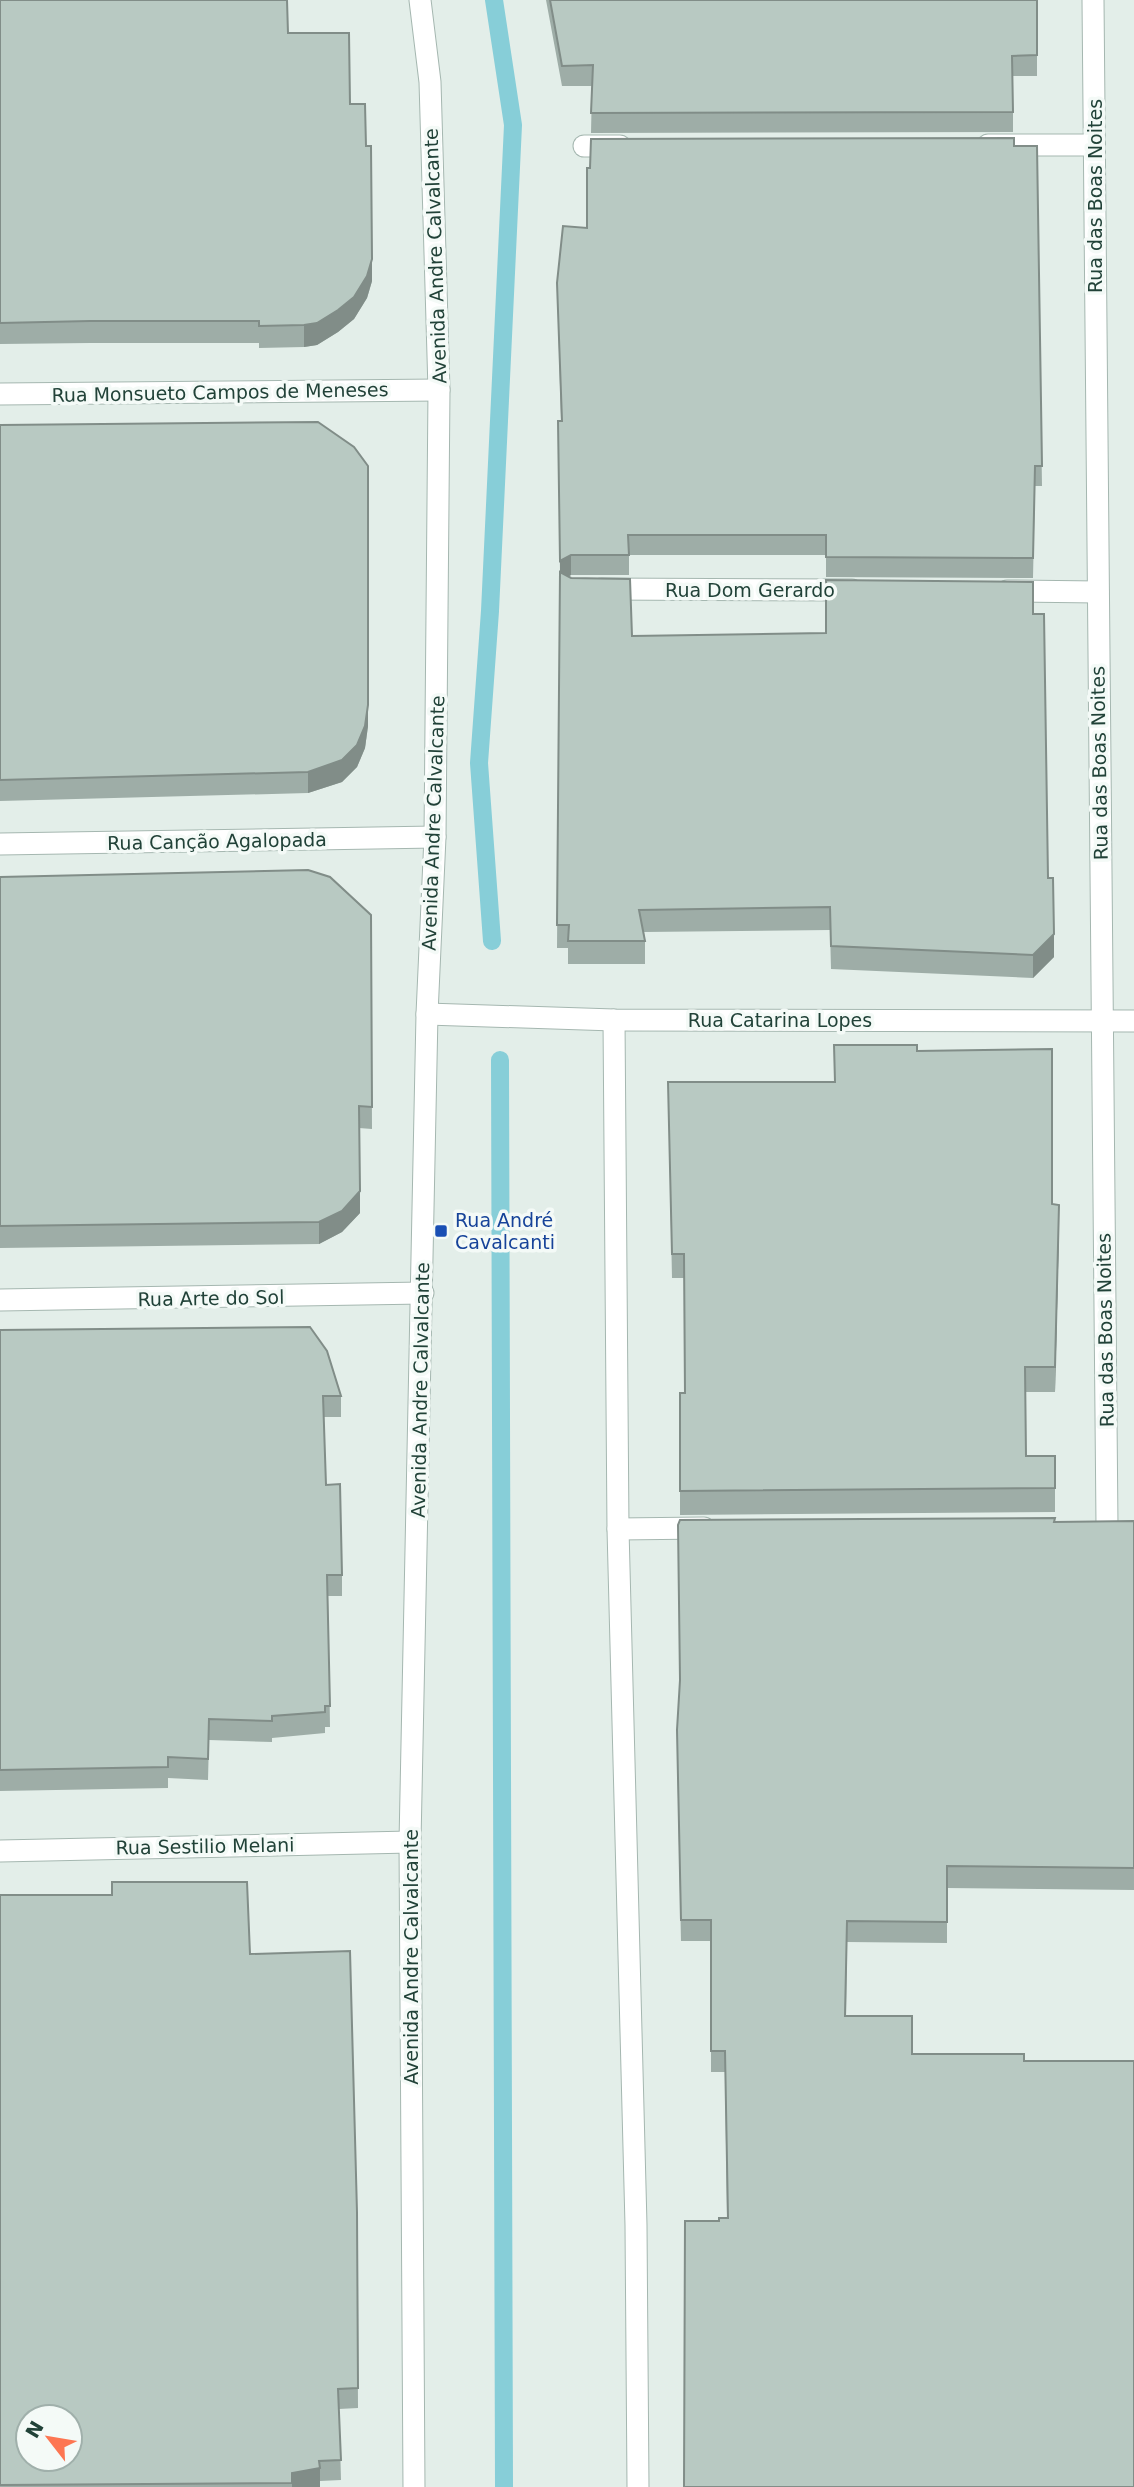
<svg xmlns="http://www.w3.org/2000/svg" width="1134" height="2487" font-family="'DejaVu Sans',sans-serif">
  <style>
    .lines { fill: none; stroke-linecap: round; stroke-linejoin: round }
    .stream { stroke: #87ced8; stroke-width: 18 }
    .lane-casing { stroke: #a5b7b0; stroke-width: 23 }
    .street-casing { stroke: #a5b7b0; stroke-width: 23 }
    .lane { stroke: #fff; stroke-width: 21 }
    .street { stroke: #fff; stroke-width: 21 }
    .wall { fill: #9eada7 }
    .shaded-wall { fill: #818d88 }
    .building { fill: #b8c9c2; stroke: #818d88; stroke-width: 2; fill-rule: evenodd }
    .transit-dot { fill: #1a4fb4; stroke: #f4faf7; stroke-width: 2.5 }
    .labels { text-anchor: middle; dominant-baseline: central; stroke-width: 7; stroke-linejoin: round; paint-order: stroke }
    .street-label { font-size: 19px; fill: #214238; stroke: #f4faf7 }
    .transit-label { font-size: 19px; fill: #164399; stroke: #f4faf7; text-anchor: start }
  </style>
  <rect width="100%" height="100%" fill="#e3eee9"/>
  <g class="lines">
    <g class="stream">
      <path d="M492,941L479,763L490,611L513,125L494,0"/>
      <path d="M500,1060L504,2487"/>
    </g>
    <g class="lane-casing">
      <path id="lane" d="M618,1529L704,1528"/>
    </g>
    <g class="street-casing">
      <g id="street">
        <path d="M1093,0L1107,1525"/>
        <path d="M988,145H1094"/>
        <path d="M584,146H620"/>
        <path d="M0,394L439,390"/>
        <path d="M601,589L852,590"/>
        <path d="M1007,591L1098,592"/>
        <path d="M0,844L435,837"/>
        <path d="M427,1014L614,1020L1134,1021"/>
        <path d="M614,1020L618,1529L636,2225L638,2487"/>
        <path d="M0,1300L423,1293"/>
        <path d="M0,1851L410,1842"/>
        <path d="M414,2487L410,1842L427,1014L435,837L439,390L430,82L420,0"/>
      </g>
    </g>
    <use href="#lane" class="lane"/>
    <use href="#street" class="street"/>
  </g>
  <g class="wall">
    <path d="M0,0L288,33L350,104L366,146L372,281L367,298L354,319L338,332L317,345L304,347L259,348V343H90L0,344Z"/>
    <path d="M546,0H1037V76H1013V132L591,133L592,86H562Z"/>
    <path d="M1014,146H1037L1042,486H1035L1033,578L826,577V555H629V575H571L568,577L632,636L826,633L1033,614L1048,878L1054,957L1033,978L831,969L830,930L644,932L645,941V964H568V948H557L560,572L558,421H561L557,283L587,228Z"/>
    <path d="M0,425L368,726L365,748L357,767L342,782L308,793L0,801Z"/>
    <path d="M0,877L371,915L372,1129L359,1128L360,1213L342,1232L319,1244L0,1248Z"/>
    <path d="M917,1051L1052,1204L1059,1230L1055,1392H1026V1456H1055V1512L680,1515V1393H685L684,1278H672L668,1082H835Z"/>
    <path d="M0,1330L341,1396V1417H324L326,1485L342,1575V1596H328L330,1727H325V1733L272,1738V1742L209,1740L208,1780L168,1778V1788L0,1791Z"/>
    <path d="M1134,1521V1890L947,1888V1943L847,1942L846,2016L912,2054L1024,2061H1134L719,2221L727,2218L725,2072H711V1941H681L677,1751L680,1684L1054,1522Z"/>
    <path d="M0,1895L250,1954L357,2212L358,2408L339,2409L341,2480L320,2481V2487H0Z"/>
  </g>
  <g class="shaded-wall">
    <path d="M372,259V281L367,298L354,319L338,332L317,345L304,347V325Z"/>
    <path d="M368,466V726L365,748L357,767L342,782L308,793V772Z"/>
    <path d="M571,555V575L560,581V561Z"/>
    <path d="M1054,934V957L1033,978V955Z"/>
    <path d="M360,1191V1213L342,1232L319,1244V1222Z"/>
    <path d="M1059,1205V1230L1055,1392V1367Z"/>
    <path d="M320,2468V2487H292V2473Z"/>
  </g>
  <g class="building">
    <path d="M0,0H287L288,33H349L350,104H365L366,146H371L372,259L367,276L354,297L338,310L317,323L304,325L259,326V321H90L0,323Z"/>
    <path d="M550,0H1037V55L1012,56L1013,112L591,113L593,65L562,66Z"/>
    <path d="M1014,138V146H1037L1042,466H1035L1033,558L826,557V535H628L629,555H571L560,561L558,421H562L557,283L563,226L587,228V168H590L591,139Z"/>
    <path d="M318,422L354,447L368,466V705L365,726L357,745L342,760L308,772L0,780V425Z"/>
    <path d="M560,572L571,578L630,579L632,636L826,633V580L1033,582V614H1044L1048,878H1053L1054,934L1033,955L831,946L830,907L639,910L645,941H568L569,925H557Z"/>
    <path d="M308,870L330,877L371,915L372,1107L359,1106L360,1191L342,1211L319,1222L0,1226V877Z"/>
    <path d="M834,1045H917V1051L1052,1049V1204L1059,1205L1055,1367H1025L1026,1456H1055V1488L680,1491V1393H685L684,1254H672L668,1082H835Z"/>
    <path d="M310,1327L327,1351L341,1396H323L326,1485L340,1484L342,1575H327L330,1706H325V1712L272,1716V1721L209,1719L208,1759L168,1757V1767L0,1770V1330Z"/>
    <path d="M1055,1518L1054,1522L1134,1521V1868L947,1866V1922L847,1921L845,2016H912V2054H1024V2061H1134V2487H684L685,2221H719V2218H728L725,2051H711V1920H681L677,1730L680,1680L678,1525L680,1520Z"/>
    <path d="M112,1882H247L250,1954L350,1951L357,2212L358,2388L338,2389L341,2460L319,2461L320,2468L292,2473V2483L0,2485V1895H112ZM28,2417H70V2459H28Z"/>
  </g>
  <rect class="transit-dot" x="434" y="1224" width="14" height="14" rx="3.5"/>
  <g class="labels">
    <g class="street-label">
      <text transform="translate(1095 196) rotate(-90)">Rua das Boas Noites</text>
      <text transform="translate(435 256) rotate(-92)">Avenida Andre Calvalcante</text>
      <text transform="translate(220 392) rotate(-1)">Rua Monsueto Campos de Meneses</text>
      <text x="750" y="590">Rua Dom Gerardo</text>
      <text transform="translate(1099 763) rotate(-91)">Rua das Boas Noites</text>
      <text transform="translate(433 823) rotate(-88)">Avenida Andre Calvalcante</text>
      <text transform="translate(217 841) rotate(-1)">Rua Canção Agalopada</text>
      <text x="780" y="1020">Rua Catarina Lopes</text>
      <text transform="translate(211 1298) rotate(-1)">Rua Arte do Sol</text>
      <text transform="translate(1105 1330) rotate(-91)">Rua das Boas Noites</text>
      <text transform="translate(420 1390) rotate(-89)">Avenida Andre Calvalcante</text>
      <text transform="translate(205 1846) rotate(-1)">Rua Sestilio Melani</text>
      <text transform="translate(411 1957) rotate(-90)">Avenida Andre Calvalcante</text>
    </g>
    <g class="transit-label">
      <text x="455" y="1220">Rua André<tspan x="455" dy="22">Cavalcanti</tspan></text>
    </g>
  </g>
  <g transform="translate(49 2438) rotate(301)"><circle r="33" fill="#f4faf7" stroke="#a0b0ab" stroke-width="2"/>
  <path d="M0-5L12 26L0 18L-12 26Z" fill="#fd7652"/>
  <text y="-10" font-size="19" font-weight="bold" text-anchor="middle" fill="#214238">N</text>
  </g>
</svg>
